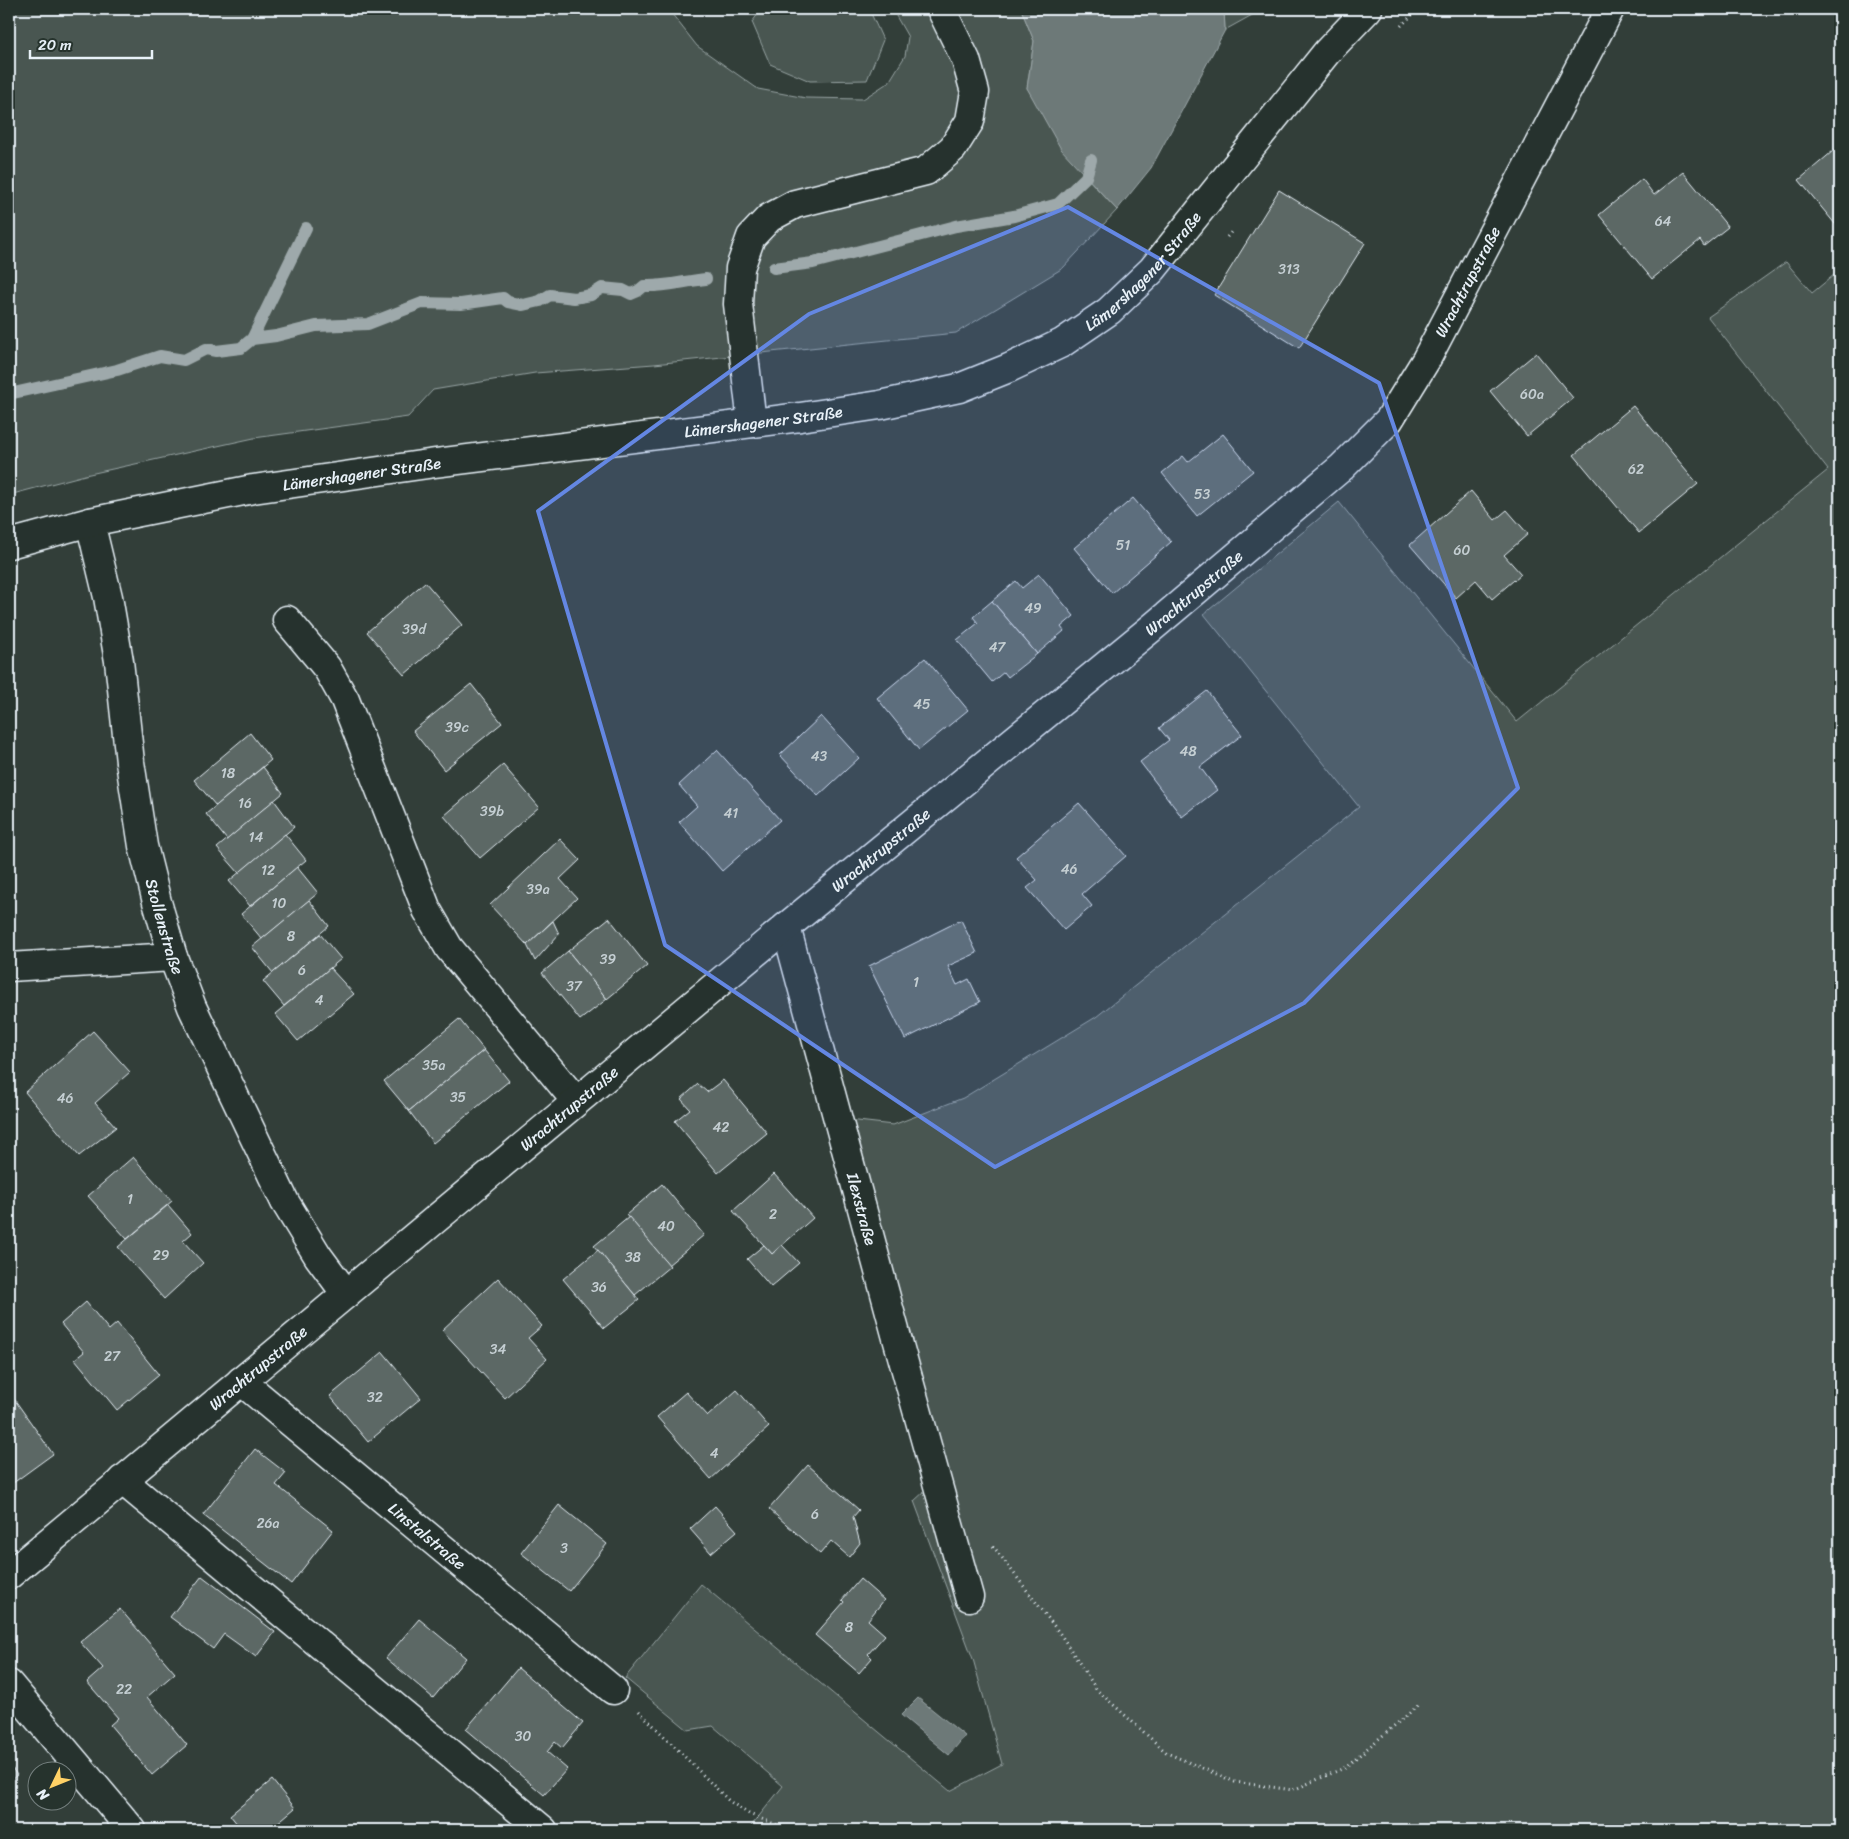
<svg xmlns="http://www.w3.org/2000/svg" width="1849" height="1839" font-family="Sriracha,sans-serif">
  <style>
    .green { fill: #495651; stroke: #98a4a4 }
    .water { fill: #6d7978; stroke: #9ea9ab }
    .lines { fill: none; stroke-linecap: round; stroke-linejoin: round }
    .stream { stroke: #9ea9ab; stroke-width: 12 }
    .building { fill: #5c6865; stroke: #e8f1f8 }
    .minor-casing { stroke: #e8f1f8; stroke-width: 31 }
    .major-casing { stroke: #e8f1f8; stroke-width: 31 }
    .path { stroke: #e8f1f8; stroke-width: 3; stroke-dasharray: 1 4; stroke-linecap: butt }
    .minor { stroke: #26332d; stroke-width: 28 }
    .major { stroke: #26332d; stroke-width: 28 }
    .marked { fill: #6487e3; fill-opacity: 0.2; stroke: #6487e3; stroke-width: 4; stroke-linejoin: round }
    .labels { text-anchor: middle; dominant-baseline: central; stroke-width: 4; stroke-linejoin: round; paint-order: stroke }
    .number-label { font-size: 14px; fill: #c5cfd3 }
    .street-label { font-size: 16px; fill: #e8f1f8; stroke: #26332d }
  </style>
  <rect width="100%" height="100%" fill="#323e39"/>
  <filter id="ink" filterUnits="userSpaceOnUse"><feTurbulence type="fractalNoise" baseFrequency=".02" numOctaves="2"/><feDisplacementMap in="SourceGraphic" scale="10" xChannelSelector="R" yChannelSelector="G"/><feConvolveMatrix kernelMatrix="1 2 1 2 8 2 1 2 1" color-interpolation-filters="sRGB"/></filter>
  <g filter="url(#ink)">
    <g class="green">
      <path d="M9,9H668L697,46L758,89L806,98L863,99L889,82L905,56L908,37L892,9H1021L1034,41L1027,88L1086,177L1117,210L1063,268L956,333L654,364L535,373L433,390L408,417L254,438L85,475L9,495Z"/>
      <path d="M762,9H869L883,40L867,80L810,81L770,64L752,22Z"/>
      <path d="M1224,9H1263L1225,30Z"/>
      <path d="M1786,262L1812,293L1840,270V1830H748L783,1786L713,1726L688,1730L625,1678L701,1584L950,1791L1002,1764L973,1659L914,1501L926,1490L849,1120L893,1125L963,1098L1096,1017L1359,807L1204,614L1339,502L1517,722L1828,470L1708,317Z"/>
    </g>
    <g class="water">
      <path d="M1021,9H1224L1225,30L1151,168L1117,210L1061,149L1027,88L1034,41Z"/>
      <path d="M918,1698L965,1736L949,1755L901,1715Z"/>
    </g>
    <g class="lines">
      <g class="stream">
        <path d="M774,268L813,263L956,226L1014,216L1058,204L1086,177L1091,160"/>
        <path d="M252,339L306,228"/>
        <path d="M9,394L117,370L160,356L184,360L206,349L216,351L241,348L252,339L276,336L316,326L368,324L422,303L461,304L503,298L508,302L523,305L540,301L550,295L574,298L591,295L602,288L623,290L631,294L638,291L644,286C665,287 685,281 706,279"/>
      </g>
    </g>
    <g class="building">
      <path d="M1840,145V230L1799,180Z"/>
      <path d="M1683,172L1728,227L1704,246L1700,240L1652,279L1599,215L1642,179L1654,195Z"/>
      <path d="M1279,190L1365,243L1299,348L1214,295Z"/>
      <path d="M1536,353L1573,398L1527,436L1490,391Z"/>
      <path d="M1633,406L1698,484L1639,533L1574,455Z"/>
      <path d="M1223,434L1253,471L1197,516L1162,473L1183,456L1188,462Z"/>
      <path d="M1471,491L1495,520L1507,510L1528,534L1504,555L1521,574L1492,599L1476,580L1456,598L1410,545Z"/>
      <path d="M1133,498L1171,542L1112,593L1074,548Z"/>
      <path d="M1039,574L1074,616L1061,627L1064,631L1037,654L992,601L1016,581L1022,588Z"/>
      <path d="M425,582L462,625L404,675L367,632Z"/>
      <path d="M992,601L1037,654L1008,677L1004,672L992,682L957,640L978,623L973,617Z"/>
      <path d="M925,658L968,710L919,750L877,698Z"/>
      <path d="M471,684L502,723L444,770L413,731Z"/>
      <path d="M1207,691L1242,735L1200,767L1217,790L1182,817L1140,762L1169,740L1159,728Z"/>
      <path d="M821,716L859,758L818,796L780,755Z"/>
      <path d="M250,733L271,760L216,806L194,780Z"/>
      <path d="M717,750L780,820L722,871L679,822L697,806L679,785Z"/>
      <path d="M503,765L539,807L480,858L444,816Z"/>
      <path d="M263,767L283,793L227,840L206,814Z"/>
      <path d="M274,800L294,827L239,873L217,848Z"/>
      <path d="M1079,803L1126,856L1082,894L1092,906L1064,930L1027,888L1037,880L1016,857Z"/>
      <path d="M285,834L306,860L250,906L229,881Z"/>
      <path d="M560,839L580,860L560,879L577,898L527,945L490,905Z"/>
      <path d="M297,867L318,893L262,939L241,914Z"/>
      <path d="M309,900L329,926L273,973L252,947Z"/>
      <path d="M609,918L647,966L607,999L568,951Z"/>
      <path d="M961,920L977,953L948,966L957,985L969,979L980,1002L905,1039L869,966Z"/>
      <path d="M553,921L559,934L535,961L527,945Z"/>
      <path d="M320,934L341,959L284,1006L263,981Z"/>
      <path d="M568,951L607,999L580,1020L542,973Z"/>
      <path d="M330,968L354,994L298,1041L275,1014Z"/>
      <path d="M459,1019L484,1050L409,1111L384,1081Z"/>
      <path d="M93,1031L130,1072L95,1103L116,1127L79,1156L25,1092Z"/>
      <path d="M484,1050L509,1081L433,1143L409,1111Z"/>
      <path d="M723,1080L767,1133L718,1173L675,1121L690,1109L681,1099L698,1084L707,1092Z"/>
      <path d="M133,1157L172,1201L127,1239L88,1196Z"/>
      <path d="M774,1174L813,1218L772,1254L733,1211Z"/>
      <path d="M662,1184L704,1235L668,1265L626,1215Z"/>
      <path d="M168,1205L192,1233L183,1241L203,1263L164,1299L118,1247Z"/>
      <path d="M629,1217L670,1266L635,1295L594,1246Z"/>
      <path d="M764,1245L772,1254L782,1245L799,1263L771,1287L747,1259Z"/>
      <path d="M598,1250L639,1300L604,1328L563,1279Z"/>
      <path d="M498,1278L542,1326L528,1338L547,1359L505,1398L442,1330Z"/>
      <path d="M86,1302L109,1330L117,1323L159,1375L117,1410L75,1359L84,1352L61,1324Z"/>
      <path d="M383,1352L421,1398L368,1442L330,1396Z"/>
      <path d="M737,1390L769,1427L711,1479L657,1417L686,1392L708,1416Z"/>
      <path d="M12,1396L53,1454L9,1486V1398Z"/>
      <path d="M255,1449L286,1473L276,1485L333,1530L291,1584L203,1515Z"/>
      <path d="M808,1465L859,1510L853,1517L860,1543L849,1557L831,1541L820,1554L769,1509Z"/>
      <path d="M559,1505L607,1544L569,1591L521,1553Z"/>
      <path d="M715,1506L737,1531L711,1553L690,1529Z"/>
      <path d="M202,1576L275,1632L256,1657L224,1634L213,1649L170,1617Z"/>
      <path d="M860,1579L884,1600L868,1620L885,1635L868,1654L872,1658L859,1673L815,1635L844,1602L842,1600Z"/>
      <path d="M120,1609L175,1673L147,1697L187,1745L152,1775L110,1725L118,1718L87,1682L103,1668L80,1642Z"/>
      <path d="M419,1619L466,1658L433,1698L386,1658Z"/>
      <path d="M518,1668L583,1723L562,1748L555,1742L547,1752L567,1769L544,1795L466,1729Z"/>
      <path d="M9,1764L17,1775L9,1782Z"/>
      <path d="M272,1780L295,1808L269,1830H242L230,1815Z"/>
      <path d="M278,1822L285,1830H269Z"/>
    </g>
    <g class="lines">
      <g class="minor-casing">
        <g id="minor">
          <path d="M752,423L738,304L740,268L751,237L769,218L795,204L926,171L953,148L970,121L975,92L966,60L941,9"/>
          <path id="s1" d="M90,522L108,597L119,661L130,762L143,846L157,902L173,957L192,1007L285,1202L318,1256L346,1294"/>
          <path d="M287,620L327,668L345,700L427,910L449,948L576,1101"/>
          <path id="s2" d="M786,927L897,1338L969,1597"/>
          <path d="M9,967L173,957"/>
          <path id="s3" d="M241,1381L613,1690"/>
          <path d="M122,1480L543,1830"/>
          <path id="s4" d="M9,1575L786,927L1154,626L1342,467L1389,420L1426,360L1610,9"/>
          <path d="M9,1684L132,1830"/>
        </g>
      </g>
      <g class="major-casing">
        <g id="major">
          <path id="s5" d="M9,544L90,522L253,489L435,463L800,417L880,405L959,388L1009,368L1062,343L1109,311L1152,270L1327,52L1368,9"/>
        </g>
      </g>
      <g class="path">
        <path d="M1401,26L1418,9"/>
        <path d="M1227,237L1232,231"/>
        <path d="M993,1546L1061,1635L1097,1690L1167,1753L1235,1782L1293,1790L1344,1768L1419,1705"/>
        <path d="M639,1711L729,1801L749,1814L790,1830"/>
      </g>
      <use href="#minor" class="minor"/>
      <use href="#major" class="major"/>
    </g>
  </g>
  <path class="marked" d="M1068,207L1379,383L1518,788L1304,1003L995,1167L665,945L538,511L809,314Z"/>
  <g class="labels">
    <g class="number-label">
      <text x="1663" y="221">64</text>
      <text x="1289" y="269">313</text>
      <text x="1532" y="394">60a</text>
      <text x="1636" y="469">62</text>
      <text x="1202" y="494">53</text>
      <text x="1123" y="545">51</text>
      <text x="1462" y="550">60</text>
      <text x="1033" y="608">49</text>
      <text x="414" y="629">39d</text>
      <text x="997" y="647">47</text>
      <text x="922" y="704">45</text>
      <text x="457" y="727">39c</text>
      <text x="1188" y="751">48</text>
      <text x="819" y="756">43</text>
      <text x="228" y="773">18</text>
      <text x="245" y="803">16</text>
      <text x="492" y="811">39b</text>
      <text x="731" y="813">41</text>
      <text x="256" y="837">14</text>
      <text x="1069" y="869">46</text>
      <text x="268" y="870">12</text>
      <text x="538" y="889">39a</text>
      <text x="279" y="903">10</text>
      <text x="291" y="936">8</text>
      <text x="608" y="959">39</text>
      <text x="302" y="970">6</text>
      <text x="916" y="982">1</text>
      <text x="574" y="986">37</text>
      <text x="319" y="1000">4</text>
      <text x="434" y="1065">35a</text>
      <text x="458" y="1097">35</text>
      <text x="65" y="1098">46</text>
      <text x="721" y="1127">42</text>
      <text x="130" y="1199">1</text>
      <text x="773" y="1214">2</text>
      <text x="666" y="1226">40</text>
      <text x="161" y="1255">29</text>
      <text x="633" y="1257">38</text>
      <text x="599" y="1287">36</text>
      <text x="498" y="1349">34</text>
      <text x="112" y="1356">27</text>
      <text x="375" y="1397">32</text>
      <text x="714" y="1453">4</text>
      <text x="815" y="1514">6</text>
      <text x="268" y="1523">26a</text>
      <text x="564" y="1548">3</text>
      <text x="849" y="1627">8</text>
      <text x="124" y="1689">22</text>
      <text x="523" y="1736">30</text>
    </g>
    <g class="street-label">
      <text stroke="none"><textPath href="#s5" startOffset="1185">Lämershagener Straße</textPath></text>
      <text stroke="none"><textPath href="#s4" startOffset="1959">Wrachtrupstraße</textPath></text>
      <text stroke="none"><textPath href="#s5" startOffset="765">Lämershagener Straße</textPath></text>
      <text stroke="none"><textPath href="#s5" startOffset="360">Lämershagener Straße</textPath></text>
      <text stroke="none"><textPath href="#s4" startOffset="1539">Wrachtrupstraße</textPath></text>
      <text stroke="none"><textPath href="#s4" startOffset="1134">Wrachtrupstraße</textPath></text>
      <text stroke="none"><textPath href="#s1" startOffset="412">Stollenstraße</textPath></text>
      <text stroke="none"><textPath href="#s4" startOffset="729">Wrachtrupstraße</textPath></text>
      <text stroke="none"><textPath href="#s2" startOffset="292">Ilexstraße</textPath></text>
      <text stroke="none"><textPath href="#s4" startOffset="324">Wrachtrupstraße</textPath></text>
      <text stroke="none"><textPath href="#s3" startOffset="242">Linstalstraße</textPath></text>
    </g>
  </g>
  <rect width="1849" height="1839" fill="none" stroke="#26332d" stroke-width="30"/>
  <rect x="15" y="15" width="1819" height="1809" fill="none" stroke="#e8f1f8" stroke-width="2" filter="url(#ink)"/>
  <g transform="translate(52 1786) rotate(227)"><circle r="24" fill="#26332d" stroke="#747f7e"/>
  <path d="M0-4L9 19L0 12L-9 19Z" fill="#ffd166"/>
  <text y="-8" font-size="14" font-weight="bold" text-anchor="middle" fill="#e8f1f8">N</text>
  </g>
  <path d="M30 50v8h122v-8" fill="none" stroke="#e8f1f8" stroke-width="2.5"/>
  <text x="38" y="50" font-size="15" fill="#e8f1f8" stroke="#26332d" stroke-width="4" paint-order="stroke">20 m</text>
</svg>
